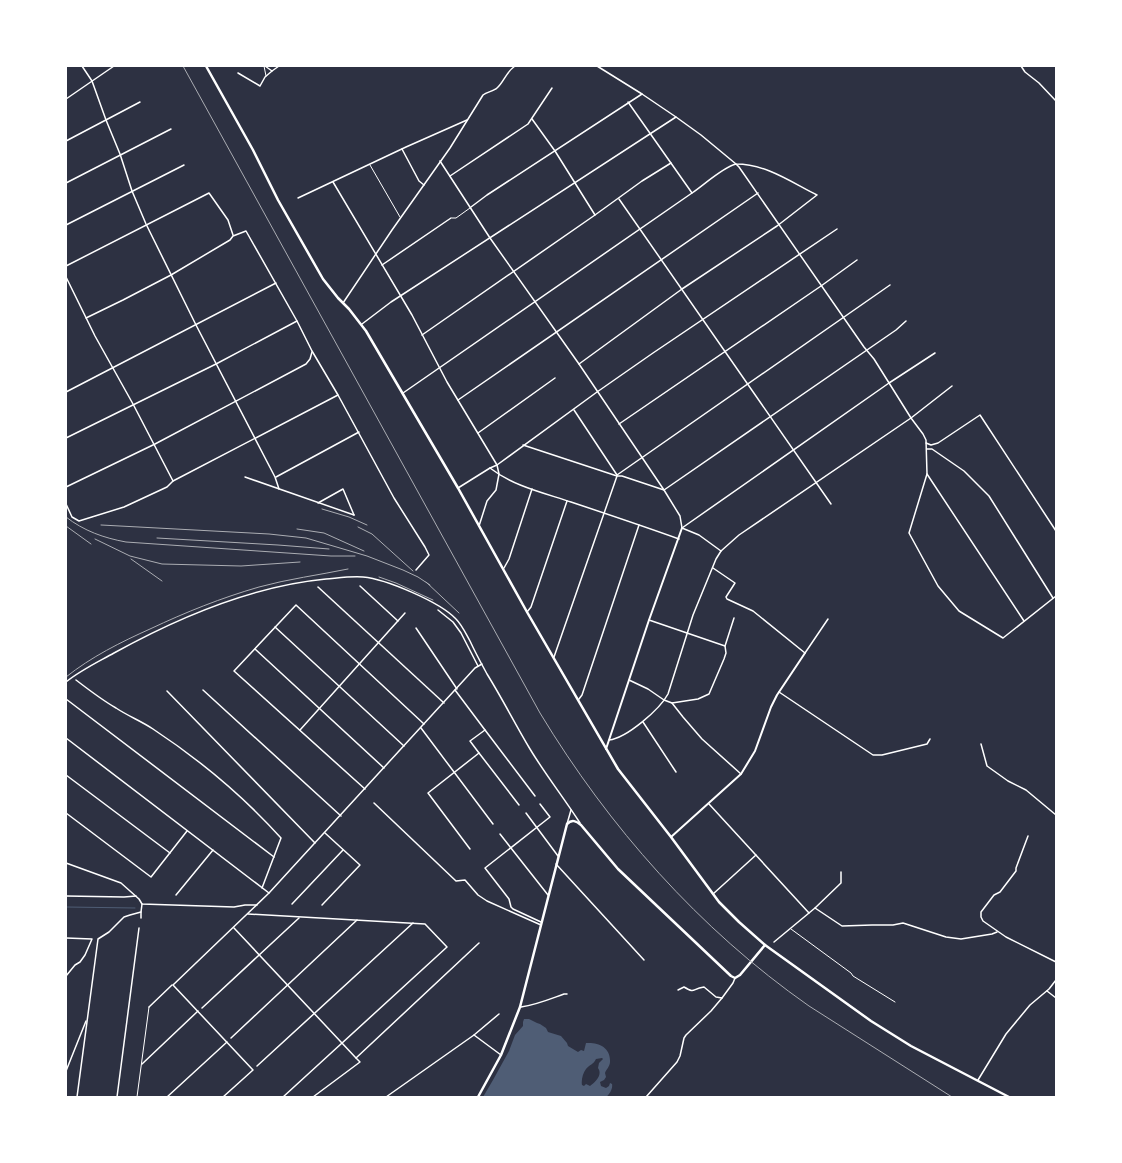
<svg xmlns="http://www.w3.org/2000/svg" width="1122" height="1163" font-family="Arial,sans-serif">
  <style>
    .water { fill: #4f5d75; fill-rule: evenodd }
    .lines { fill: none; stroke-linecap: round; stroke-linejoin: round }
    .stream { stroke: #4f5d75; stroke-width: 1 }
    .service { stroke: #fff; stroke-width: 1 }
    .pedestrian { stroke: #fff; stroke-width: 1 }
    .minor { stroke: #fff; stroke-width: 1.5 }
    .tertiary { stroke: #fff; stroke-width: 2 }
    .secondary { stroke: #fff; stroke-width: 2.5 }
    .rail { stroke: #abadb3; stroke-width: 1 }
  </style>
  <rect width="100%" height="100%" fill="#2d3142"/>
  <path class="water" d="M524,1019H529L537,1023L540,1024L546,1028L548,1032L561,1036L567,1043L568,1046L578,1052L581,1050L584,1051L586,1043C598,1042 611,1047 610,1062C610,1066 606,1070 605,1073L606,1077L604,1080L600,1082L601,1086L606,1088L609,1086L610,1083L612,1084C613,1088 610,1094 606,1097H483L493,1080L509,1051L515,1035L523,1026V1022ZM602,1058L603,1059L599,1063L598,1068C603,1075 595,1082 590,1086L586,1084L584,1086L582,1085C581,1080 583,1073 586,1069C590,1064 593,1065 596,1059Z"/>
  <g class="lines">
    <path class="stream" d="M66,907L135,908"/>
    <g class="service">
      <path d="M370,165L400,217"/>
      <path d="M452,218H456L470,208"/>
      <path d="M791,929L851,973L853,976L895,1002"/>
    </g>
    <g class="pedestrian">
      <path d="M264,66L266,76"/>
      <path d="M137,1097L149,1007"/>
    </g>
    <g class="minor">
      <path d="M82,66L92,81L106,120L120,154L132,191L146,224L196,325L275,477L279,489"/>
      <path d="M597,66L642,94L676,117"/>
      <path d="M1021,66L1025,72L1039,83L1056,101"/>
      <path d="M272,71L279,66"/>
      <path d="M238,73L260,86L265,77L272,71L265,66"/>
      <path d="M66,99L114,66"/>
      <path d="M628,102L692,193"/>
      <path d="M532,119L555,151L595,215"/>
      <path d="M66,141L140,102"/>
      <path d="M402,149L419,181L424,185"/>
      <path d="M440,161L490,238L579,364L664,490L680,516L682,528"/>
      <path d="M450,176L528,124L552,88"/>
      <path d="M333,182L412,315L447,382L497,465L499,474L496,490L487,501L479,526"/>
      <path d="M66,183L171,129"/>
      <path d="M298,198L406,147L467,120"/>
      <path d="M619,199L831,504"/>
      <path d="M471,207L487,195L642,94"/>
      <path d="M66,225L184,165"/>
      <path d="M382,265L451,218"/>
      <path d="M66,266L209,193L228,220L233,235"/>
      <path d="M66,277L95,336L133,404L173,481"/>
      <path d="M343,303L392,230L450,148L483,95C487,92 494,91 497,88C504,82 506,72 515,66"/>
      <path d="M86,318L123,300L171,275L230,240L233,236L246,231L297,321L312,351L338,395L394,498L425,547L429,555L416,570"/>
      <path d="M362,324L391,302L676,117L701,135L736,164C766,164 791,182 817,195L777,226L682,289L579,364"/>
      <path d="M422,335L595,215L642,181L671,163"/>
      <path d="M66,392L276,283"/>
      <path d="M403,393L692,193C704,185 723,167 736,164L739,167L864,347L874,359L911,418L923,434L926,440L927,474L909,533L938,586L959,611L1003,638L1056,596"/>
      <path d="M458,400L758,193"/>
      <path d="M574,410L617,475"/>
      <path d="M619,424L821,286L857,260"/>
      <path d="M478,433L555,378"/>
      <path d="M66,438L216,364L297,321"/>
      <path d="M926,443L931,445L938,443L980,415L1056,531"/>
      <path d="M523,445L617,476H622L664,490L896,330L906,321"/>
      <path d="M927,449H932L964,471L989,496L1053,598"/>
      <path d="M490,468C513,486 544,493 571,502C607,514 643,526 679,539"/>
      <path d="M927,474L1024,621"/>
      <path d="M617,475L890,285"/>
      <path d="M245,477L354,515"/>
      <path d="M276,477L359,432"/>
      <path d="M66,487L155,444L306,364L310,359L312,352"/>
      <path d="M458,488L490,468L497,465L597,392L653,353L837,229"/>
      <path d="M318,503L343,489L354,515"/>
      <path d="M66,504L72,517L79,521L124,507L167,487L173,481L338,395"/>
      <path d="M682,528L889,383L935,353"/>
      <path d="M682,528L699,535L721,551"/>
      <path d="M504,568L509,559L532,489"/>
      <path d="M713,568L735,583L726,597L727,599L753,611L805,653L828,619"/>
      <path d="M360,586L398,621"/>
      <path d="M318,587L444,703"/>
      <path d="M438,610L453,622L461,633L478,666"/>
      <path d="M527,612L531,607L567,501"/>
      <path d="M649,620L725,646"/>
      <path d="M275,627L404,746"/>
      <path d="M416,628L457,689"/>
      <path d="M255,649L384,768"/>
      <path d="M554,657L617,476"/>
      <path d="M76,680C89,690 102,700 116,708C128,716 141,721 153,729C200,760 244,797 281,838L262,888"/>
      <path d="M629,680L648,689L664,700L672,703L683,717L702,739L741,774"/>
      <path d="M66,682C81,670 98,662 114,653C179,617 252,586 326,579C338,578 351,576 363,577C386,579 440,602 456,619C462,625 466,634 470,641C475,652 481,663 487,674C502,698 515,724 530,749C545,774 564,798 580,823"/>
      <path d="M203,690L341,816"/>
      <path d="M455,690L485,730L470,741L479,753L428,793L470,849"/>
      <path d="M167,691L315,843"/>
      <path d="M779,692L873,755H882L927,744L930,739"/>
      <path d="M66,699L274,857"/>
      <path d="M579,699L582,695L639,525"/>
      <path d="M672,703L698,699L709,694L724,659L726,653L725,646L734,618"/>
      <path d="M643,722L676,772"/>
      <path d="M421,728L493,824"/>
      <path d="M300,730L405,613"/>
      <path d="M485,730L535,796"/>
      <path d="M66,738L269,893"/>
      <path d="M609,740C627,738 660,709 668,694L693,615L716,559L721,551L739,535L911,418L952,386"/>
      <path d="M981,744L987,766L1008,781L1026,790L1056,815"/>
      <path d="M479,753L519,805"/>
      <path d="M66,775L170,853"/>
      <path d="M365,789L234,671L296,605L424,724"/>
      <path d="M374,803L456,881L465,880L478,895L487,901L541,925"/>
      <path d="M540,804L550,817L485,868L509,899L511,907L513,909L541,922"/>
      <path d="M709,804L809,913"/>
      <path d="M66,813L151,877L187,831"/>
      <path d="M526,813L558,856"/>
      <path d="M567,824L571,810"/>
      <path d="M500,834L548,895"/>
      <path d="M1028,836L1016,868V871L1000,892L994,895L981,912V917L983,921L1006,937L1056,962"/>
      <path d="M66,863L121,883L139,899L142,904L234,907L245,905H257"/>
      <path d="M556,864L644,960"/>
      <path d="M713,894L756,855"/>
      <path d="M176,895L213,850"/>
      <path d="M66,896L124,897L136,896"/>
      <path d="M292,904L343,850"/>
      <path d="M322,905L360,865L325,833"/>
      <path d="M815,908L842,926L872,925H893L903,923L946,937L961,939L992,934L997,932"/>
      <path d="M248,914L425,924L447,947L283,1097"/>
      <path d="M141,918V912"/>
      <path d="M234,928L356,1058L479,943"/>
      <path d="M66,938L92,939L85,955L80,962L75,965L66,976"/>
      <path d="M774,942L815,908L841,883V872"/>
      <path d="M678,990L684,987C696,994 691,989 704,987L716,997L722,998L733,983L735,978"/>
      <path d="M1047,991L1056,998"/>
      <path d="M149,1007L172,985"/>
      <path d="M521,1007C536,1005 550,999 564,994H567"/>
      <path d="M202,1008L299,918"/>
      <path d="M474,1035L499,1014"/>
      <path d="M231,1038L357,920"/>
      <path d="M142,1064L198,1011"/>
      <path d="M257,1066L413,923"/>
      <path d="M66,1071L86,1021"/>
      <path d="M978,1080L1006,1034L1030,1005L1049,989L1056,980"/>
      <path d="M77,1097L98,939L109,932L124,917L130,915L141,912L142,904"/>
      <path d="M117,1097L139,928"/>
      <path d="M167,1097L227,1042"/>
      <path d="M223,1097L253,1070L173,985L269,893L475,668L482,664"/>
      <path d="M313,1097L360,1062L356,1058"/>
      <path d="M386,1097L474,1035L501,1055"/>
      <path d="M646,1097L677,1062L680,1056L684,1038L686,1035L711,1011L722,998"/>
    </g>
    <g class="tertiary">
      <path d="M606,749L649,620L682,528"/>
      <path d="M671,837L741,774L755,751L771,707L777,695L805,653"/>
    </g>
    <g class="secondary">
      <path d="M206,66L253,150L278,200L323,279L338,298L349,309L366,331L458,488L527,612L618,769L671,837L719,902L739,922L765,945L871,1021L911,1046L1009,1097"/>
      <path d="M478,1097L501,1055L520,1007L567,824C572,819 576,821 581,825L618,869L731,976L735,978L740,975L765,945"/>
    </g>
    <g class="rail">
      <path d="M183,66L540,713C609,827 699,929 809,1006L952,1097"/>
      <path d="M322,509L349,517L367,525"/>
      <path d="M66,517C84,531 104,538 126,542L331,556H355"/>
      <path d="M101,525L269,534L306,538L367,556L403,570L418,577L430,585"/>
      <path d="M66,526L91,544"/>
      <path d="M358,527L372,534L413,571"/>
      <path d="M297,529L324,533L364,551"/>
      <path d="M157,538L278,545L329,549"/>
      <path d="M95,539L130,556L162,564L241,566L300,562"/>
      <path d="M131,559L162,581"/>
      <path d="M379,577L396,583L433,600"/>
      <path d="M426,582L459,613"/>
      <path d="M66,677C91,657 121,642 150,629C186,612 221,598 259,587C288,579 319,575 348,569"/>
    </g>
  </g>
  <rect width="1122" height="1163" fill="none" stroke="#ffffff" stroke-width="134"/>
</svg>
